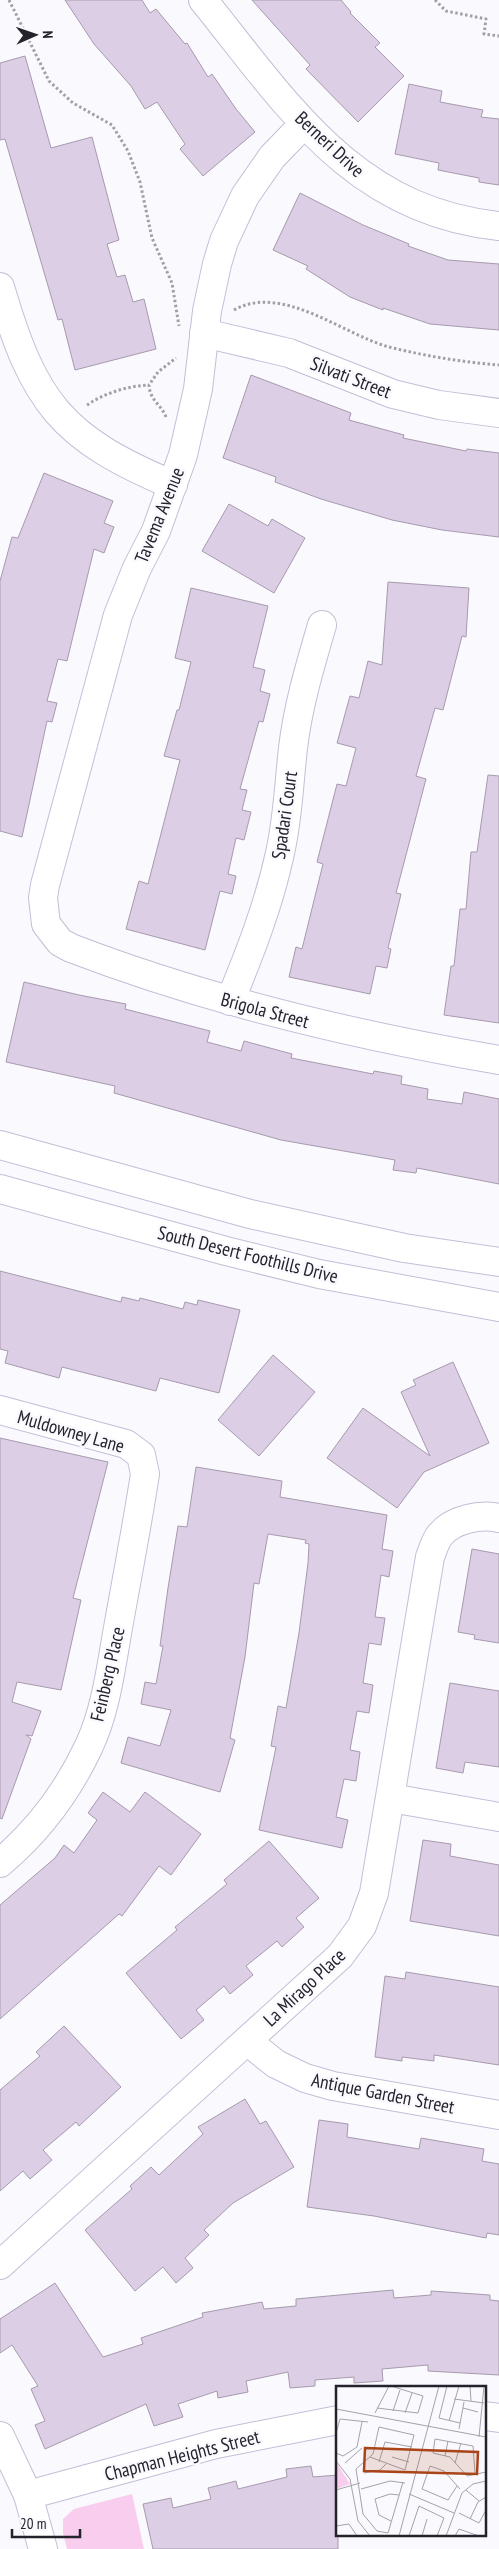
<svg xmlns="http://www.w3.org/2000/svg" width="499" height="2549" font-family="'PT Sans Narrow',sans-serif">
  <style>
    .green { fill: #f8cded }
    .building { fill: #dccee4; stroke: #a79aae }
    .lines { fill: none; stroke-linecap: round; stroke-linejoin: round }
    .minor-casing { stroke: #c2bfd7; stroke-width: 30 }
    .major-casing { stroke: #c2bfd7; stroke-width: 30 }
    .path { stroke: #a1a0a7; stroke-width: 3; stroke-dasharray: 2.5 2.5; stroke-linecap: butt }
    .minor { stroke: #fff; stroke-width: 28 }
    .major { stroke: #fff; stroke-width: 28 }
    .labels { text-anchor: middle; dominant-baseline: central; stroke-width: 5; stroke-linejoin: round; paint-order: stroke }
    .street-label { font-size: 19px; fill: #24232c; stroke: #faf9fe }
    .inset-road { fill: none; stroke: #a4a3aa; stroke-width: 1 }
    .view { fill: #aa4419; fill-opacity: 0.15; stroke: #aa4419; stroke-width: 2.5 }
    .inset-edge { fill: none; stroke: #24232c; stroke-width: 2.5 }
  </style>
  <rect width="100%" height="100%" fill="#faf9fe"/>
  <path class="green" d="M132,2494L144,2549H67L63,2533V2519L74,2509Z"/>
  <g class="building">
    <path d="M65,0H142L150,13L156,9L185,44L187,43L208,77L212,74L236,109L255,132L203,176L180,149L185,144L157,102L145,109L131,86L94,44Z"/>
    <path d="M252,0H341L351,12L350,13L380,43L375,47L404,76L358,122L306,69L310,65Z"/>
    <path d="M25,56L51,148L92,137L119,240L107,244L117,277L125,275L133,302L144,299L156,349L75,370L62,319L58,320L5,139L0,140V63Z"/>
    <path d="M409,84L442,91L440,102L483,110L481,117L499,119V185L479,182V178L438,170L439,163L395,154Z"/>
    <path d="M300,193L363,225L409,244L408,246L448,260L499,264V330L430,324L383,308V310L350,297L306,269L308,266L273,250Z"/>
    <path d="M251,375L351,413L349,420L404,435L403,438L466,451L467,449L499,453V537L442,530L392,520L321,499L275,482L276,477L223,458Z"/>
    <path d="M44,473L113,501L104,523L114,527L104,553L94,549L67,661L58,659L47,701L57,703L52,722L47,721L22,837L0,831V581L12,537L18,538Z"/>
    <path d="M229,504L268,526L272,519L305,538L274,593L202,551Z"/>
    <path d="M388,582L469,588L466,637L462,636L443,710L435,708L416,776L426,779L396,893L401,894L388,948L391,949L387,968L376,966L370,994L289,977L296,947L302,949L323,864L317,862L337,784L346,786L356,748L337,743L350,696L359,698L368,661L382,665Z"/>
    <path d="M191,588L268,606L253,667L265,670L260,691L270,694L263,722L259,721L240,789L247,790L242,810L251,812L244,840L236,838L228,874L236,876L232,894L220,891L205,950L126,929L139,881L148,884L180,760L164,756L177,710H179L191,662L175,658Z"/>
    <path d="M488,775L499,776V1023L444,1015L451,966H454L460,909H466L471,852H477Z"/>
    <path d="M24,982L79,995L126,1004L125,1009L210,1031L207,1042L241,1051L244,1041L292,1054L291,1058L373,1074L374,1071L402,1076L401,1084L428,1089L427,1099L462,1104L464,1092L499,1099V1184L417,1168L416,1173L393,1170L395,1160L281,1140L114,1093L115,1086L6,1062Z"/>
    <path d="M0,1271L121,1302L122,1297L139,1301L140,1298L183,1309L185,1302L197,1305L198,1300L240,1310L219,1393L160,1378L156,1391L62,1367L59,1378L5,1363L8,1351L0,1349Z"/>
    <path d="M273,1355L315,1392L259,1456L218,1420Z"/>
    <path d="M453,1362L489,1443L424,1472L397,1508L327,1458L363,1408L430,1456L401,1392L416,1385L413,1380Z"/>
    <path d="M0,1438L108,1462L73,1598L81,1600L61,1690L17,1682L12,1702L41,1711L32,1736L26,1735L31,1739L2,1819L0,1818Z"/>
    <path d="M196,1467L282,1481L280,1497L387,1515L382,1549L393,1551L389,1577L381,1575L375,1617L385,1618L381,1645L369,1643L363,1683L373,1685L369,1713L357,1711L350,1750L360,1752L356,1781L344,1779L336,1817L348,1820L342,1848L259,1830L276,1747L271,1746L278,1706L286,1708L299,1633L308,1563L309,1544L305,1543L306,1540L268,1534L259,1584L254,1583L245,1657L230,1738L235,1740L220,1792L121,1763L128,1737L160,1746L171,1710L141,1704L145,1682L156,1684L163,1646H160L168,1588L178,1526L187,1527Z"/>
    <path d="M472,1549L499,1554V1643L474,1639L475,1635L458,1632Z"/>
    <path d="M450,1683L499,1691V1767L465,1762L463,1773L436,1768Z"/>
    <path d="M103,1792L130,1812L145,1792L201,1834L171,1875L159,1866L122,1916L119,1914L0,2019V1905L55,1858L64,1845L74,1853L97,1820L88,1813Z"/>
    <path d="M423,1840L451,1844L450,1856L499,1865V1936L410,1921Z"/>
    <path d="M269,1841L319,1898L296,1918L304,1927L282,1947L277,1941L246,1966L253,1975L230,1994L224,1986L196,2010L204,2020L181,2039L126,1973L177,1930L175,1927L227,1884L224,1880Z"/>
    <path d="M406,1972L499,1987V2065L434,2055V2061L402,2057V2061L375,2057L385,1976L405,1979Z"/>
    <path d="M64,2026L121,2087L79,2126L76,2122L43,2150L52,2160L30,2179L23,2171L0,2191V2090L40,2056L36,2052Z"/>
    <path d="M245,2099L260,2124L266,2121L294,2167L233,2203L204,2230L209,2235L185,2258L193,2268L176,2283L163,2267L135,2291L85,2230L132,2189L130,2186L151,2167L159,2175L203,2134L198,2127Z"/>
    <path d="M319,2120L348,2124L347,2137L419,2149L421,2138L484,2149L482,2161L499,2164V2235L487,2233L486,2238L374,2216L307,2207Z"/>
    <path d="M55,2283L103,2357L143,2344L141,2338L203,2317L202,2313L262,2302L264,2309L296,2306V2299L393,2290L394,2298L431,2295V2291L490,2295V2300L499,2301V2375L428,2371V2365L382,2369L383,2381L354,2383V2377L315,2380V2386L290,2388L288,2372L246,2381L248,2392L218,2398L217,2391L178,2404L183,2417L154,2426L146,2404L45,2449L35,2425L45,2421L31,2389L38,2386L12,2345L0,2353V2319Z"/>
    <path d="M311,2466L313,2477L338,2475V2549H153L143,2504L171,2498L173,2508L211,2499L208,2488L236,2481L238,2489L287,2477L286,2469Z"/>
  </g>
  <g class="lines">
    <g class="minor-casing">
      <g id="minor">
        <path d="M203,0C287,104 353,211 499,226"/>
        <path d="M304,124L272,157L245,196L224,241L217,264L207,311L198,389L183,455L156,531L137,568L118,615L45,885L43,898L46,924L60,942L71,948C209,1001 353,1035 499,1060"/>
        <path d="M0,287C34,403 61,438 173,485"/>
        <path d="M204,333L289,353L393,394L439,405L499,413"/>
        <path d="M230,1001C250,953 269,904 280,853C288,818 289,783 293,748C298,706 310,666 322,625"/>
        <path d="M0,1410L126,1444L141,1455L145,1474C137,1526 127,1577 118,1628C111,1667 106,1710 89,1746C68,1791 38,1831 0,1863"/>
        <path d="M391,1798L499,1817"/>
        <path d="M247,2041L276,2064L305,2078L333,2086L499,2115"/>
        <path d="M0,2265L340,1956L362,1926L374,1893L430,1557C433,1550 435,1541 440,1535C453,1519 480,1514 499,1518"/>
        <path d="M485,2416L499,2418"/>
        <path d="M0,2436L28,2495L43,2549"/>
        <path d="M28,2495L216,2444L338,2420"/>
      </g>
    </g>
    <g class="major-casing">
      <g id="major">
        <path d="M0,1145L250,1214L404,1248L499,1262"/>
        <path d="M0,1189L226,1251L319,1274L499,1307"/>
      </g>
    </g>
    <g class="path">
      <path d="M9,0L49,81L73,103L112,125L128,151L140,182L152,238L172,283L179,326"/>
      <path d="M435,0L446,11L486,19L484,34L499,36"/>
      <path d="M234,310C282,283 342,334 389,347C425,356 462,362 499,365"/>
      <path d="M87,405C105,393 127,386 149,385"/>
      <path d="M166,417C161,404 150,401 149,385L158,372L176,358"/>
    </g>
    <use href="#minor" class="minor"/>
    <use href="#major" class="major"/>
  </g>
  <g class="labels">
    <g class="street-label">
      <text transform="translate(330 144) rotate(43)">Berneri Drive</text>
      <text transform="translate(351 377) rotate(21)">Silvati Street</text>
      <text transform="translate(159 515) rotate(-68)">Tavema Avenue</text>
      <text transform="translate(284 815) rotate(-82)">Spadari Court</text>
      <text transform="translate(265 1010) rotate(15)">Brigola Street</text>
      <text transform="translate(248 1254) rotate(14)">South Desert Foothills Drive</text>
      <text transform="translate(71 1431) rotate(16)">Muldowney Lane</text>
      <text transform="translate(107 1674) rotate(-77)">Feinberg Place</text>
      <text transform="translate(304 1987) rotate(-43)">La Mirago Place</text>
      <text transform="translate(383 2093) rotate(11)">Antique Garden Street</text>
      <text transform="translate(182 2455) rotate(-14)">Chapman Heights Street</text>
    </g>
  </g>
  <g transform="translate(336 2386)">
    <rect width="150" height="150" fill="#faf9fe"/>
    <path d="M0,76L14,98L0,103Z" fill="#f8cded"/>
    <path class="inset-road" d="M111,0L103,32L124,37M134,0L135,15M118,13L148,17M41,22L82,27L87,10L55,0M127,22L142,26M0,23L150,51M57,25L64,4M39,27L53,0M69,27L76,7M113,35L123,0M123,43L128,16M0,47L4,33L32,36M143,51L148,0M0,67L7,70L21,61L26,36M109,70L112,55M34,71L69,84L78,49L43,41L37,68L20,83L27,128L41,145L52,147L67,96M56,71L73,76M0,75L14,93L22,135L34,150M43,76L49,56L76,61M9,77L26,62M119,77L125,57M28,87L44,84L50,78M139,87L137,60L99,53L97,67L114,71L131,90L150,86M121,100L112,114L86,103L94,80L108,85L124,103M25,103L54,95L69,97M0,104L24,97M130,104L143,115M73,108L118,127M123,127L143,137L150,124M134,133L142,116L150,111M55,135L43,129L39,113L54,108L63,109M0,140L13,138L21,150M63,150L103,0M73,150L83,120L108,132L101,150M86,150L91,133M110,150L126,107L137,98L150,95M119,150L123,143L143,150"/>
    <path class="view" d="M29,62L142,66L141,88L28,85Z"/>
    <rect width="150" height="150" class="inset-edge"/>
  </g>
  <g transform="translate(35 35) rotate(88)" stroke="#faf9fe" stroke-width="4" paint-order="stroke">
  <path d="M0-4L9 19L0 12L-9 19Z" fill="#24232c"/>
  <text y="-8" font-size="14" font-weight="bold" text-anchor="middle" fill="#24232c">N</text>
  </g>
  <path d="M12 2529v8h68v-8" fill="none" stroke="#24232c" stroke-width="2.5"/>
  <text x="20" y="2529" font-size="15" fill="#24232c" stroke="#faf9fe" stroke-width="4" paint-order="stroke">20 m</text>
</svg>
